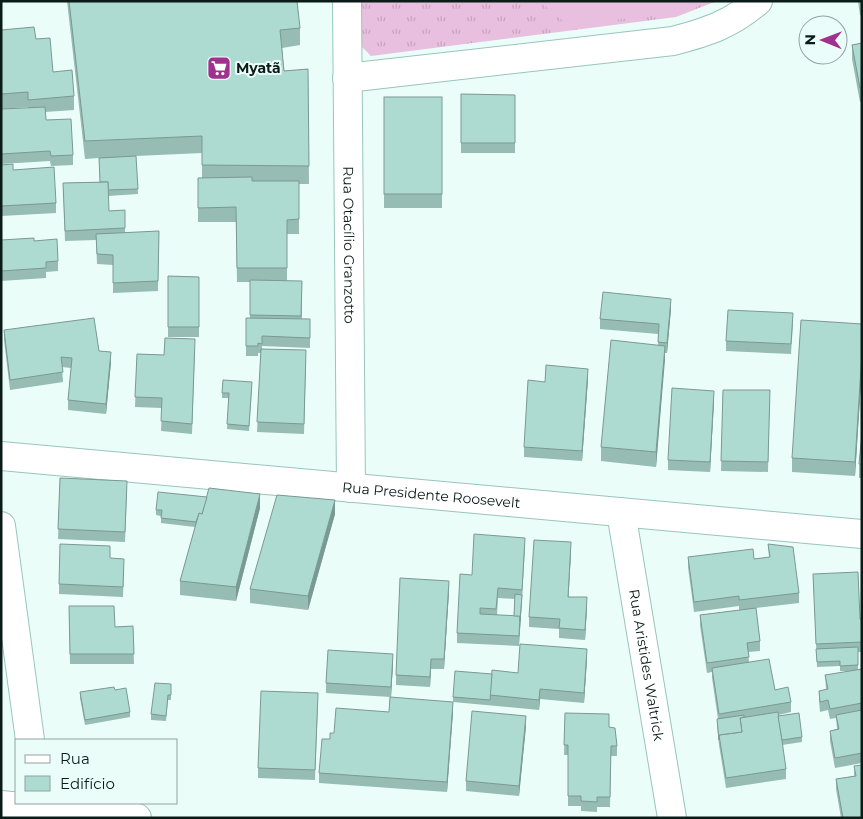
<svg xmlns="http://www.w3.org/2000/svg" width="863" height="819" font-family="Montserrat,sans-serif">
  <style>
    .grass { fill: url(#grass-tufts) }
    .pitch { fill: #e8bfde }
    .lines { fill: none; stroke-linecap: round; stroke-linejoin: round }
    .street-casing { stroke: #98c5bb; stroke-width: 30 }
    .secondary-casing { stroke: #98c5bb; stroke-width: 30 }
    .street { stroke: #fff; stroke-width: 28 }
    .secondary { stroke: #fff; stroke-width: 28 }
    .wall { fill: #96bcb4; fill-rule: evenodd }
    .shaded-wall { fill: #7a9992 }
    .building { fill: #aedbd1; stroke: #7a9992 }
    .labels { text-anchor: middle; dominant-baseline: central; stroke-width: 4; stroke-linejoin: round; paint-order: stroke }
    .poi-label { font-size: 14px; font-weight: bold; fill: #0a1b18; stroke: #ebfdf9; text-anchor: start }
    .street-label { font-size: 14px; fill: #0a1b18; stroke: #ebfdf9 }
  </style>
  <defs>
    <pattern id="grass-tufts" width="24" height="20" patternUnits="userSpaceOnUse" patternTransform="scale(1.25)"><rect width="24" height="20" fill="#e8bfde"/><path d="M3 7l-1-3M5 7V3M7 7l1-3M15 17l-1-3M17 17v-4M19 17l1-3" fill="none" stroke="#c6a4be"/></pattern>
  </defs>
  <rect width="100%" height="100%" fill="#ebfdf9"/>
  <path class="grass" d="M360,1H717L676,17L371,56L362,47Z"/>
  <path class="pitch" d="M545,1H702L693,10L569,26L545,6Z"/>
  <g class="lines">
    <g class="street-casing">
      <g id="street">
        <path id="s1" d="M347,1L351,488"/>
        <path d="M347,78L673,41C707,32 730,25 758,1"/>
        <path id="s2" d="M1,456L862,534"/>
        <path id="s3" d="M621,512L672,818"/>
        <path d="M1,805L137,818"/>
      </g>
    </g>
    <g class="secondary-casing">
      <g id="secondary">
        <path d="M1,526L30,740"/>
        <path d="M38,803L40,818"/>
      </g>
    </g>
    <use href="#street" class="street"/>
    <use href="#secondary" class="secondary"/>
  </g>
  <g class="wall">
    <path d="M67,1H297L300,28V45L282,48L284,71L308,69L309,184H299V234H287V281H302V319H310V348L262,346V349L306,360L304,434L257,432L261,353H258V356H246V318H250V282H237L236,222H198V178H202V153L136,156L138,194L108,196L109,211L125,210V233L159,231L158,291L113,293V265L97,264L96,240L65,241L63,183L100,182L99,158L85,159Z"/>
    <path d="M858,1H862V15H860Z"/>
    <path d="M1,30L36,39L53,72L74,96V110L45,112L46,120L73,155V165L51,166L50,161L1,164V109L28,108V107L1,109Z"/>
    <path d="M862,43V101L860,102L852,59V45Z"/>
    <path d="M461,94L515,95V153H461Z"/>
    <rect x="384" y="97" width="58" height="111"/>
    <path d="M1,165L13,170L56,203V213L1,216Z"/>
    <path d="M1,240L34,241L58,261V271L46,272V278L1,281Z"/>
    <path d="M168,276L199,277V337H168Z"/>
    <path d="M671,309L667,353H665L656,467L601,461V447L658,345V334L600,329V319Z"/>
    <path d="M793,323L791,354L726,351V341Z"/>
    <path d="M862,324V367L855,476L792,472V458Z"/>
    <path d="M4,330L99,351L111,362L106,414L68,410V400L71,368L62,367L63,382L10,390L4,340Z"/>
    <path d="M195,349L192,434L161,431L162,408L135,407L137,354L164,355Z"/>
    <path d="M588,379L582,461L524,457V447L545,382Z"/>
    <path d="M252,387L249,431L227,429L229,398H222V393Z"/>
    <path d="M723,390H770L768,472L721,471Z"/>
    <path d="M714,401L710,472L668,470V460Z"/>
    <path d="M862,433V478H859V464Z"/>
    <path d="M60,478L127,491L125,542L58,539Z"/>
    <path d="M260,508L236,601L180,595V581L195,527L161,523V516L156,515V510Z"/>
    <path d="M335,514L308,610L250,603V589Z"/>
    <path d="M768,544L799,593V603L756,608L760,641V651L748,652L749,662L775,690L791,702V712L778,715V716L802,737V742L782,745L786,769V779L726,788L719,745L717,725V719H718L712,678V672L707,673L700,625V615L739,610V606L694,612L688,567V557L754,559L769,557Z"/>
    <path d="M525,548L519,646L457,643V633L472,575ZM498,598L515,599L514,616L497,615Z"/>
    <path d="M571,552L568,597L587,607L585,640L559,638V629L529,627V617Z"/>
    <path d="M110,558L124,569L123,597L59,594V584Z"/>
    <path d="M813,574L860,619H862V652H858V669H862V763L835,768L830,741V731L837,729L836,718L830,719L828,710L820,712L819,701V691L826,689L825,675L851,671H840V666L817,667Z"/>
    <path d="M449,591L444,669H431L430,687L396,685V675Z"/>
    <path d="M69,606L115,627L133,626L134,664H70Z"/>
    <path d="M587,659L584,703L540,699L539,710L453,702V697L492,674L518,673Z"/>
    <path d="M393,664L391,697L326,693V683Z"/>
    <path d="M171,684V700H168L166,721L151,720V714Z"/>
    <path d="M80,692L130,712V717L85,725L80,698Z"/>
    <path d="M318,703L315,780L258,778V768Z"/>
    <path d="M389,712H453L447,792L319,783V773L330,739L334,733Z"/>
    <path d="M565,713L609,727L617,746V756H611L610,807H597V812L581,811V806H568V755H564Z"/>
    <path d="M526,726L519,796L466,791V781Z"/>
    <path d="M854,766L862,818H841L836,789V779L854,776Z"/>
  </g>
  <g class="shaded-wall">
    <path d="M671,299V309L667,353V343Z"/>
    <path d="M665,346V360L656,467V452Z"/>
    <path d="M111,352V362L106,414V404Z"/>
    <path d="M862,353V367L855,476V462Z"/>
    <path d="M588,369V379L582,461V451Z"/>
    <path d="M714,391V401L710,472V462Z"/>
    <path d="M260,494V508L236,601V587Z"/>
    <path d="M335,500V514L308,610V596Z"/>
    <path d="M525,538L522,600L519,646L520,616L522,595Z"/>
    <path d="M571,542V552L568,607V597Z"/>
    <path d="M449,581V591L444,669V659Z"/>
    <path d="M587,597V607L585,640V630Z"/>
    <path d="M587,649V659L584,703V693Z"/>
    <path d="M393,654V664L391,697V687Z"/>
    <path d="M431,659V669L430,687V677Z"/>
    <path d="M540,689V699L539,710V700Z"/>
    <path d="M453,702V712L447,792V782Z"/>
    <path d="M526,716V726L519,796V786Z"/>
  </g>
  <g class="building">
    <path d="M69,1H297L300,28L280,30L284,71L308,69L309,166L202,165V136L85,141Z"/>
    <path d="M34,27L36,39L50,38L53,72L72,70L74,96L28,100V92L1,94V30Z"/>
    <path d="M862,43V87L860,88L852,45Z"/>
    <path d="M461,94L515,95V143H461Z"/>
    <rect x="384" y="97" width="58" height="97"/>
    <path d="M45,107L46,120L71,119L73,155L51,156L50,151L1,154V109Z"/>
    <path d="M136,156L138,189L108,190V182H100L99,158Z"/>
    <path d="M13,164V170L54,167L56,203L1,206V165Z"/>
    <path d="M252,177V181H299V219L287,220V268H237L236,207L198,208V178Z"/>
    <path d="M108,182L109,211L125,210V228L65,231L63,183Z"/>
    <path d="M159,231L158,281L113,283V255L97,254L96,234Z"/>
    <path d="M34,238V241L57,239L58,261L46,262V268L1,271V240Z"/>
    <path d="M168,276L199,277V327H168Z"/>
    <path d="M250,280L302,281L301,316L250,315Z"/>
    <path d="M603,292L671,299L667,343L658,342L659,324L600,319Z"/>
    <path d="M728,310L793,313L791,344L726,341Z"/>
    <path d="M94,318L99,351L111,352L106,404L68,400L72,358L61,357L63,372L10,380L4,330Z"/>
    <path d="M246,318L310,319V338L262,336V344L258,343V346H246Z"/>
    <path d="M801,320L862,324V353L855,462L792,458Z"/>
    <path d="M165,338L195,339L192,424L161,421L162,398L135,397L137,354L164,355Z"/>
    <path d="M611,340L665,346L656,452L601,447Z"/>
    <path d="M261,349L306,350L304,424L257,422Z"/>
    <path d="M546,365L588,369L582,451L524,447L528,380L545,382Z"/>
    <path d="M223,380L252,382L249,426L227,424L229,393H222Z"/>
    <path d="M672,388L714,391L710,462L668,460Z"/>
    <path d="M723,390H770L768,462L721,461Z"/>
    <path d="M862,433V464H859Z"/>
    <path d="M60,478L127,481L125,532L58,529Z"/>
    <path d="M209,488L260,494L236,587L180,581L199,513L202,514Z"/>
    <path d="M158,492L207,497L202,514L199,513L196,522L161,518L162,510H156Z"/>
    <path d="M277,495L335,500L308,596L250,589Z"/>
    <path d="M474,534L525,538L522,590L498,588L496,609L480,608V614L520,616L519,636L457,633L460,574L472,575Z"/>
    <path d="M534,540L571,542L568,597H587L585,630L559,628L560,619L529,617Z"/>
    <path d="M60,544L110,546V558L124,559L123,587L59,584Z"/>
    <path d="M768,544L793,547L799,593L739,600V596L694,602L688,557L753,549L754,559L770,557Z"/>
    <path d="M858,572L860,619H862V642L816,644L813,574Z"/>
    <path d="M400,578L449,581L444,659H431L430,677L396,675Z"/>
    <path d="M515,594L522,595L520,621V616H514Z"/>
    <path d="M69,606H114L115,627L133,626L134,654H70Z"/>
    <path d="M756,608L760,641L747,643L749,657L707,663L700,615Z"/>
    <path d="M520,644L587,649L584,693L540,689L539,700L490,695L492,670L518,673Z"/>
    <path d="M858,647V665L840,666V661L817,662L816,649Z"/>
    <path d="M328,650L393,654L391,687L326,683Z"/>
    <path d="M769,659L775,690L788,687L791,702L719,714L712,668Z"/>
    <path d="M862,669V703L830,709L828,700L820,702L819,691L828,689L825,675Z"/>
    <path d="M455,671L492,674L490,700L453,697Z"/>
    <path d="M155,683L171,684V695H168L166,716L151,714Z"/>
    <path d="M114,687L115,690L126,688L130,712L85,720L80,692Z"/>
    <path d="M261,691L318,693L315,770L258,768Z"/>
    <path d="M390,697L453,702L447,782L319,773L322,739H330V733H334L336,708L389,712Z"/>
    <path d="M862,710V753L835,758L830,731L839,729L836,715Z"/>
    <path d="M472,711L526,716L519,786L466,781Z"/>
    <path d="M778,712L786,769L726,778L719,735L742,732L740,718Z"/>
    <path d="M565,713L609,714V727L615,728L617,746H611L610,797H597V802L581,801V796H568V745H564Z"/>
    <path d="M799,713L802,737L782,740L778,716Z"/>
    <path d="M744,715V717L740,718L742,732L719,735V740L717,719Z"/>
    <path d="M862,765V818H843L836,779L856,776L854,766Z"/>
  </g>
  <defs>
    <g id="supermarket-square" transform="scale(1.25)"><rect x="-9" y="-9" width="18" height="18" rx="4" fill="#a0318e" stroke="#ebfdf9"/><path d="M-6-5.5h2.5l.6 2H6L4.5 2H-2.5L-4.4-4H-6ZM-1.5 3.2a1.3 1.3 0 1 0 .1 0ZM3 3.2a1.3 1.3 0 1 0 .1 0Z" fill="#fff"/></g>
  </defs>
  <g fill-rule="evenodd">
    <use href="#supermarket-square" x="219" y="68"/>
  </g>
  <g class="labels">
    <g class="poi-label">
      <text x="236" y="68">Myatã</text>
    </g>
    <g class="street-label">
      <text stroke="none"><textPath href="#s1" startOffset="244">Rua Otacílio Granzotto</textPath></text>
      <text stroke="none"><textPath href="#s2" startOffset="432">Rua Presidente Roosevelt</textPath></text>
      <text stroke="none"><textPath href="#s3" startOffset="155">Rua Aristides Waltrick</textPath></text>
    </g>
  </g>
  <rect width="863" height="819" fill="none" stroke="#0a1b18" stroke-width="5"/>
  <rect x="15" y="739" width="162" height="65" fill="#ebfdf9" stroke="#91a39f"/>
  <rect x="25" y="755" width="25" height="8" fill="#ffffff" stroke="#91a39f"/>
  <text x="60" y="764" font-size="15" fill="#0a1b18">Rua</text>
  <rect x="25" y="776" width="25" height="15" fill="#aedbd1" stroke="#91a39f"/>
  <text x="60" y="789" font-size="15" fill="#0a1b18">Edifício</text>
  <g transform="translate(823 40) rotate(271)"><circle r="24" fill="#ebfdf9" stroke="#91a39f"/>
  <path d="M0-4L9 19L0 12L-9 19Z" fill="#a0318e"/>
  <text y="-8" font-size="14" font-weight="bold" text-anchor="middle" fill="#0a1b18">N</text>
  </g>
</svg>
